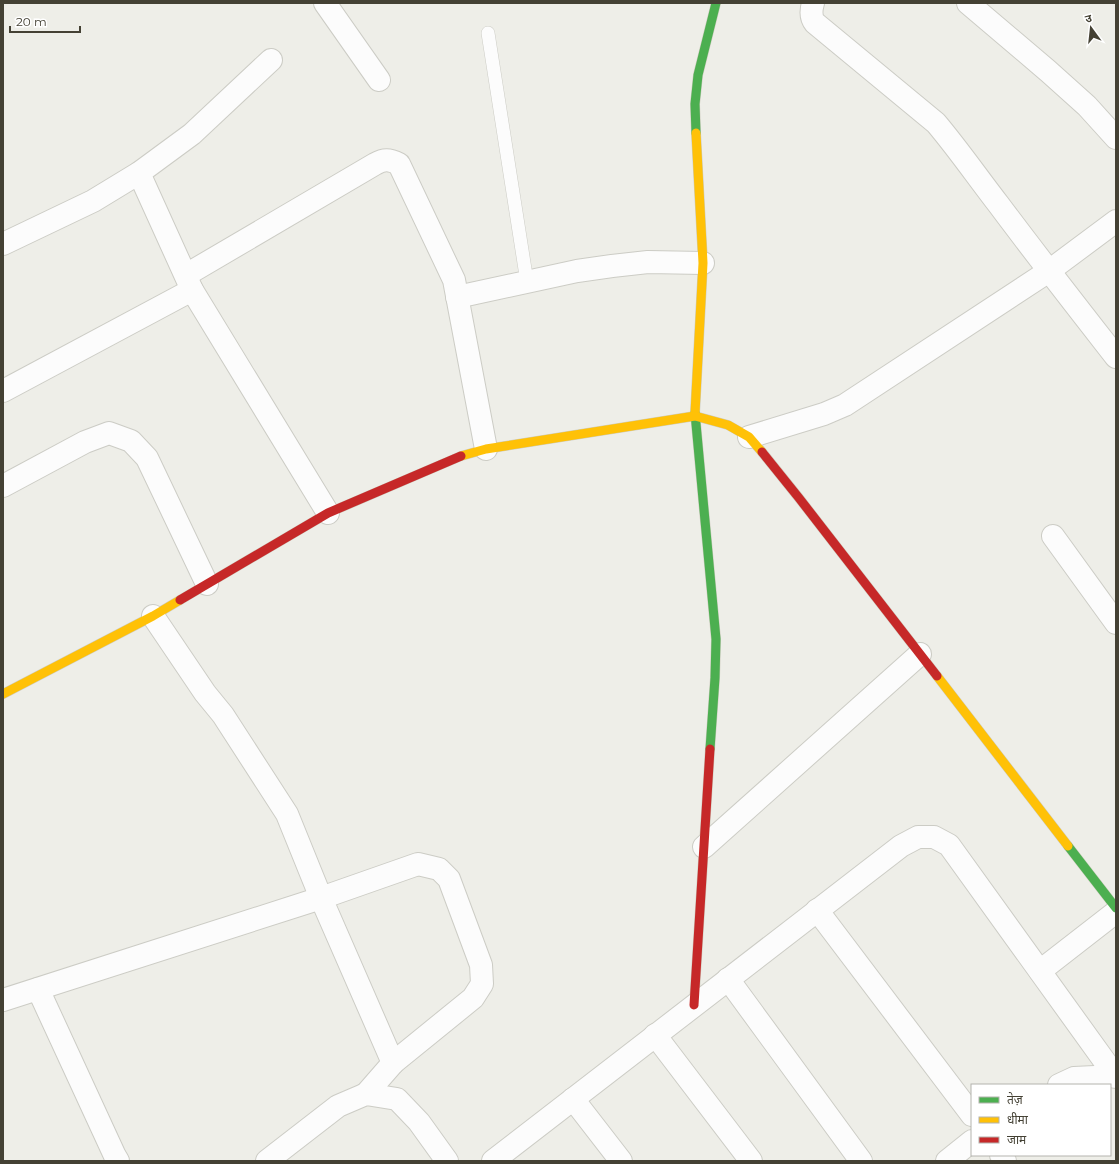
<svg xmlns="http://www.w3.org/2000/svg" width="1119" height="1164" font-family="Montserrat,'Noto Sans Devanagari',sans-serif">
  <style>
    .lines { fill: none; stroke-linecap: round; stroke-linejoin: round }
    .lane-casing { stroke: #ccccc5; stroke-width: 14 }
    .street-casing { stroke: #ccccc5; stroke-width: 24 }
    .fast-casing { stroke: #cdccbf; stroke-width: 10 }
    .slow-casing { stroke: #cdccbf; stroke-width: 10 }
    .jam-casing { stroke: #cdccbf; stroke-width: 10 }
    .lane { stroke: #fcfcfc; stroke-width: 13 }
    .street { stroke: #fcfcfc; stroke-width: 22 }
    .fast { stroke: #4caf50; stroke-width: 9 }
    .slow { stroke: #ffc107; stroke-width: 9 }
    .jam { stroke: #c62828; stroke-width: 9 }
  </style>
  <rect width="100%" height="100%" fill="#eeeee8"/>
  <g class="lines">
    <g class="lane-casing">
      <path id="lane" d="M488,33L527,282"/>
    </g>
    <g class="street-casing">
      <g id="street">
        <path d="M325,3L379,80"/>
        <path d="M813,3C811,10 810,17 815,23L936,123C958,149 978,178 999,205C1037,256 1077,307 1116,357"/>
        <path d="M968,3L1048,71L1087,106L1116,138"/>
        <path d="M139,173L192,290L328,513"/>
        <path d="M3,244L93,201L139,173L192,134L271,60"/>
        <path d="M186,275L375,164C384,159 389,159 399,164L454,280L486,449"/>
        <path d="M457,297L577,271L612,266L648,262L703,263"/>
        <path d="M3,391L192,290"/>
        <path d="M749,437L824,414L845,405L1049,271L1116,221"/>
        <path d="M3,486L85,442L109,433L131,441L147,458L207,584"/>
        <path d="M1053,536L1116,623"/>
        <path d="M153,616L205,693L223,715L287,814L321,898L393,1063"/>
        <path d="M704,847L920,654"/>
        <path d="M817,910L972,1115"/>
        <path d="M1040,971L1116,912"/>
        <path d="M728,979L861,1161"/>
        <path d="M38,989L115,1156L118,1161"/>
        <path d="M3,1000L321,898L418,864L439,869L449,879L481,965L482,984L473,998L393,1063L366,1094"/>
        <path d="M655,1035L751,1161"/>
        <path d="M1059,1085L1074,1078L1116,1076"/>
        <path d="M573,1099L621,1161"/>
        <path d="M1001,1155L1005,1161"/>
        <path d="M267,1161L338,1106L366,1094L397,1099L419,1122L447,1161"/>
        <path d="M493,1161L901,846L918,837H934L949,845L1116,1077"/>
        <path d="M947,1161L972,1141"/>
      </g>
    </g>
    <g class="fast-casing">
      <g id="fast">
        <path d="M696,133L695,104L698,75L716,3"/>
        <path d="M695,413L716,639L715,678L710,749"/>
        <path d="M1068,846L1116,908"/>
      </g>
    </g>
    <g class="slow-casing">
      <g id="slow">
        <path d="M695,413L703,263L696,133"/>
        <path d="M461,456L486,449L695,416L728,425L749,437L762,452"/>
        <path d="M937,676L1068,846"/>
        <path d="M3,694L153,616L180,600"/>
      </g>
    </g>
    <g class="jam-casing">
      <g id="jam">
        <path d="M762,452L799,498L937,676"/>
        <path d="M180,600L328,513L461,456"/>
        <path d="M694,1005L710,749"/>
      </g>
    </g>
    <use href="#lane" class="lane"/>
    <use href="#street" class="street"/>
    <use href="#fast" class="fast"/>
    <use href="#slow" class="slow"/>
    <use href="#jam" class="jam"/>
  </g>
  <rect width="1119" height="1164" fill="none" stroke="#444134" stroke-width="8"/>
  <rect x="971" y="1084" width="140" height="72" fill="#ffffff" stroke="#b4b3ae"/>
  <rect x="979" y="1097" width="20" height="6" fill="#4caf50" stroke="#b4b3ae"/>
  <text x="1007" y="1104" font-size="12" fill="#444134">तेज़</text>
  <rect x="979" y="1117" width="20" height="6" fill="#ffc107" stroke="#b4b3ae"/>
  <text x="1007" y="1124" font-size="12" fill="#444134">धीमा</text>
  <rect x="979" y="1137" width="20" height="6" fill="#c62828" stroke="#b4b3ae"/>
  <text x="1007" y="1144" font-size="12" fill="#444134">जाम</text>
  <g transform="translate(1091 28) rotate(345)" stroke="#ffffff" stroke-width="3" paint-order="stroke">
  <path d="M0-3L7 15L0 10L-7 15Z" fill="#444134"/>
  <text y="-6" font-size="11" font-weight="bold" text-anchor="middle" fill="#444134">उ</text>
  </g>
  <path d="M10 26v6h70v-6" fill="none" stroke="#444134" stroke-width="2"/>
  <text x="16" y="26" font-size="12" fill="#444134" stroke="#ffffff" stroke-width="3" paint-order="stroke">20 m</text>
</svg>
